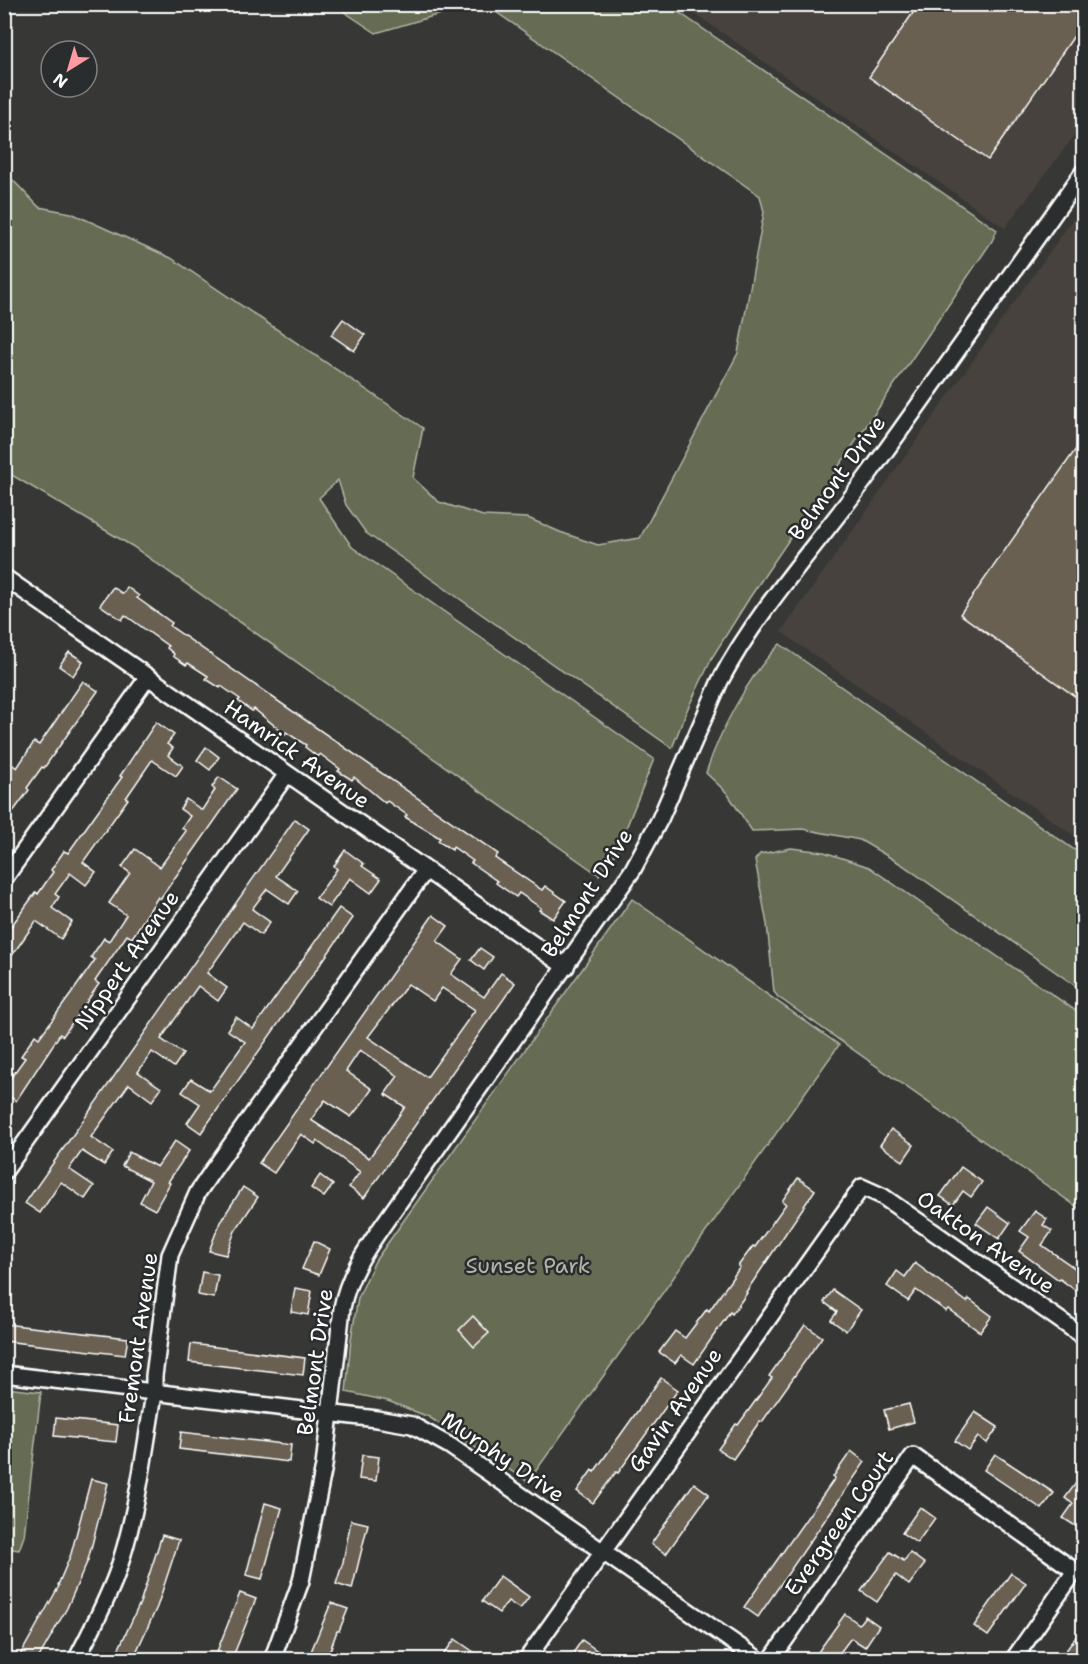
<svg xmlns="http://www.w3.org/2000/svg" width="1088" height="1664" font-family="'Shantell Sans',sans-serif">
  <style>
    .built { fill: #46433d }
    .green { fill: #666c52; stroke: #b2b6a8; stroke-width: 1.5 }
    .building { fill: #696051; stroke: #fff; stroke-width: 1.5; fill-rule: evenodd }
    .lines { fill: none; stroke-linecap: round; stroke-linejoin: round }
    .minor-casing { stroke: #fff; stroke-width: 20 }
    .minor { stroke: #2a2d2e; stroke-width: 15 }
    .labels { text-anchor: middle; dominant-baseline: central; stroke-width: 5; stroke-linejoin: round; paint-order: stroke }
    .street-label { font-size: 22px; fill: #fff; stroke: #2a2d2e }
    .park-label { font-size: 22px; fill: #b2b6a8; stroke: #2a2d2e }
  </style>
  <rect width="100%" height="100%" fill="#373735"/>
  <filter id="ink" filterUnits="userSpaceOnUse"><feTurbulence type="fractalNoise" baseFrequency=".0167" numOctaves="2"/><feDisplacementMap in="SourceGraphic" scale="12" xChannelSelector="R" yChannelSelector="G"/><feConvolveMatrix kernelMatrix="1 2 1 2 8 2 1 2 1" color-interpolation-filters="sRGB"/></filter>
  <g filter="url(#ink)">
    <g class="built">
      <path d="M682,5H1083V124L1005,228Z"/>
      <path d="M1083,205V842L781,632Z"/>
    </g>
    <g class="green">
      <path d="M334,5H471L376,33Z"/>
      <path d="M486,5H668L997,230L992,241L750,597L713,656L687,710L672,748L366,533L346,505L338,480L319,498L352,547L654,759L616,853L599,875L132,546L5,471V172L39,207L71,213L171,258L423,428L413,478L439,502L483,516L528,518L560,532L598,545L640,538L738,353L764,212L760,196Z"/>
      <path d="M780,644L1083,856V991L901,864L860,840L803,829L752,831L727,793L706,773C719,732 749,675 780,644Z"/>
      <path d="M791,848L824,852L869,867L1083,1016V1211L778,997L774,992L767,924L755,860L760,854Z"/>
      <path d="M632,899L839,1045L528,1482L429,1417L388,1401L346,1392L351,1339L358,1298L375,1261Z"/>
      <path d="M5,1388L41,1392L24,1536L19,1550L5,1548Z"/>
    </g>
    <g class="building">
      <path d="M919,4H1083V23L988,160L869,77Z"/>
      <path d="M343,319L365,335L354,351L331,335Z"/>
      <path d="M1083,439V702L960,614Z"/>
      <path d="M113,587L123,594L127,587L139,596L137,598L172,623L170,626L498,854L495,858L542,890L545,886L566,901L553,919L539,910L541,908L519,893L516,897L496,883L497,881L471,863L473,861L453,847L452,850L438,841L440,838L405,817L407,815L387,801L385,803L354,777L352,780L338,771L340,769L320,754L318,757L305,747L306,745L286,732L285,734L254,709L252,711L238,701L240,699L221,686L220,688L206,679L208,676L188,663L186,665L173,656L174,654L167,648L168,646L125,615L122,620L100,605Z"/>
      <path d="M69,652L83,661L73,676L59,666Z"/>
      <path d="M83,681L98,691L44,768L42,767L27,788L29,790L4,824V759L17,768L34,742L39,745Z"/>
      <path d="M156,722L174,735L167,744L173,748L168,755L183,766L176,776L152,760L126,798L128,799L83,862L96,872L86,885L70,873L55,894L59,897L52,908L72,922L61,939L36,921L4,967V936L36,892L38,894L53,872L51,870L64,851L68,853L90,822L122,777L120,776Z"/>
      <path d="M206,747L219,757L210,770L197,760Z"/>
      <path d="M219,777L237,789L160,899L158,897L132,938L127,935L95,981L99,984L63,1036L60,1034L16,1101L4,1092V1087L25,1058L21,1056L35,1035L39,1038L71,994L95,960L91,957L104,938L109,941L126,915L109,903L130,873L122,867L135,849L160,867L186,831L182,828L190,816L180,809L186,799L202,810L215,790L212,787Z"/>
      <path d="M295,819L309,829L276,876L298,891L289,904L267,889L252,909L270,922L261,935L243,922L207,973L227,988L218,1001L198,986L161,1039L183,1054L174,1067L152,1052L138,1072L161,1088L152,1101L129,1084L91,1137L113,1152L104,1165L82,1151L69,1169L94,1186L85,1199L61,1182L40,1213L25,1203Z"/>
      <path d="M345,850L364,864L362,866L381,879L371,893L350,878L329,907L316,898L337,869L334,866Z"/>
      <path d="M339,908L353,918L201,1133L187,1123L200,1104L182,1092L191,1079L210,1091L245,1042L227,1030L236,1017L253,1029Z"/>
      <path d="M433,915L448,926L437,941L462,959L451,974L484,997L501,973L515,983L364,1198L349,1187L360,1172L317,1141L315,1144L301,1134L274,1173L259,1163ZM408,984L433,1001L442,988L475,1010L427,1077L368,1037ZM360,1050L398,1076L385,1094L405,1107L369,1158L311,1120L325,1100L351,1117L363,1102L372,1089L346,1071Z"/>
      <path d="M480,948L493,957L484,970L471,960Z"/>
      <path d="M891,1129L914,1145L903,1161L880,1145Z"/>
      <path d="M175,1141L189,1151L168,1182L170,1183L155,1210L140,1202L151,1181L122,1166L129,1152L157,1167Z"/>
      <path d="M961,1167L982,1182L971,1197L963,1191L953,1205L940,1196Z"/>
      <path d="M320,1175L333,1185L324,1197L311,1188Z"/>
      <path d="M798,1178L815,1190L746,1292L747,1293L732,1314L730,1312L694,1364L681,1355L675,1363L659,1352L675,1331L685,1338L707,1309L709,1311L740,1267L738,1266L753,1246L755,1247L786,1204L782,1201Z"/>
      <path d="M243,1187L258,1197L235,1231L226,1255L209,1251L220,1222Z"/>
      <path d="M988,1207L1010,1223L999,1239L976,1223Z"/>
      <path d="M1035,1211L1047,1219L1043,1225L1052,1231L1042,1245L1083,1274V1296L1060,1279L1059,1280L1019,1251L1029,1237L1020,1231Z"/>
      <path d="M314,1241L330,1249L319,1275L302,1269Z"/>
      <path d="M915,1263L967,1302L969,1299L992,1316L980,1332L948,1309L946,1311L916,1290L908,1301L887,1286L897,1271L905,1277Z"/>
      <path d="M202,1272L218,1275L214,1298L198,1295Z"/>
      <path d="M295,1288L312,1291L308,1315L291,1312Z"/>
      <path d="M833,1290L861,1310L846,1331L831,1320L837,1312L824,1302Z"/>
      <path d="M473,1316L489,1333L474,1347L459,1330Z"/>
      <path d="M4,1324L128,1338L125,1355L4,1341Z"/>
      <path d="M805,1325L822,1337L762,1422L760,1421L733,1459L718,1449L736,1424L738,1425L772,1378L769,1376Z"/>
      <path d="M191,1344L305,1358L303,1375L189,1362Z"/>
      <path d="M661,1378L678,1390L618,1473L616,1472L593,1503L577,1491L592,1470L594,1472Z"/>
      <path d="M909,1404L914,1422L889,1429L884,1410Z"/>
      <path d="M975,1412L998,1427L987,1443L978,1437L968,1450L955,1441Z"/>
      <path d="M56,1418L118,1425L116,1442L54,1436Z"/>
      <path d="M181,1432L291,1445L289,1462L179,1449Z"/>
      <path d="M851,1451L865,1462L758,1617L744,1607L835,1478L833,1477Z"/>
      <path d="M995,1454L1054,1493L1042,1509L984,1470Z"/>
      <path d="M362,1455L379,1457L376,1481L359,1479Z"/>
      <path d="M91,1479L108,1483L88,1560L67,1608L38,1659H18L59,1586L58,1585L71,1554Z"/>
      <path d="M694,1483L709,1494L666,1554L651,1544Z"/>
      <path d="M1076,1483L1083,1489V1518L1077,1527L1063,1518L1073,1504L1065,1498Z"/>
      <path d="M265,1503L282,1508L262,1579L246,1575Z"/>
      <path d="M920,1507L935,1518L917,1543L902,1533Z"/>
      <path d="M351,1520L368,1524L352,1589L336,1584L343,1562Z"/>
      <path d="M162,1535L179,1540L157,1607L133,1659H114L140,1603Z"/>
      <path d="M890,1552L904,1561L910,1553L925,1564L909,1585L896,1575L877,1602L861,1591Z"/>
      <path d="M1011,1573L1026,1583L988,1636L974,1626Z"/>
      <path d="M500,1576L529,1597L520,1609L508,1601L499,1613L482,1601Z"/>
      <path d="M240,1593L256,1599L232,1659H228L216,1654Z"/>
      <path d="M331,1603L348,1609L339,1631H337L327,1659H308Z"/>
      <path d="M845,1614L859,1624L865,1616L879,1626L865,1647L851,1638L835,1659H813Z"/>
      <path d="M1083,1627V1659H1060Z"/>
      <path d="M455,1639L484,1659H440Z"/>
      <path d="M582,1640L609,1659H582L573,1653Z"/>
    </g>
    <g class="lines">
      <g class="minor-casing">
        <g id="minor">
          <path d="M4,577L566,967"/>
          <path d="M4,879L148,677"/>
          <path d="M4,1172L287,774"/>
          <path d="M4,1374L377,1419L412,1425L450,1446L759,1660"/>
          <path d="M76,1660C91,1631 106,1603 117,1573C137,1515 144,1454 154,1394V1376L170,1255L198,1192L213,1170L425,871"/>
          <path d="M272,1660L301,1581L324,1466L342,1308C348,1276 365,1251 383,1225L632,871L660,819L720,681C759,607 822,539 871,471C943,372 1013,271 1084,171"/>
          <path d="M526,1660L862,1187L882,1196L1084,1337"/>
          <path d="M771,1660L913,1456L1075,1571L1013,1660"/>
        </g>
      </g>
      <use href="#minor" class="minor"/>
    </g>
  </g>
  <g class="labels">
    <g class="street-label">
      <text transform="translate(837 478) rotate(-54)">Belmont Drive</text>
      <text transform="translate(297 754) rotate(35)">Hamrick Avenue</text>
      <text transform="translate(587 893) rotate(-57)">Belmont Drive</text>
      <text transform="translate(127 960) rotate(-55)">Nippert Avenue</text>
      <text transform="translate(986 1242) rotate(35)">Oakton Avenue</text>
      <text transform="translate(138 1338) rotate(-82)">Fremont Avenue</text>
      <text transform="translate(315 1362) rotate(-82)">Belmont Drive</text>
      <text transform="translate(675 1410) rotate(-55)">Gavin Avenue</text>
      <text transform="translate(503 1457) rotate(34)">Murphy Drive</text>
      <text transform="translate(839 1523) rotate(-55)">Evergreen Court</text>
    </g>
    <g class="park-label">
      <text x="528" y="1265">Sunset Park</text>
    </g>
  </g>
  <rect width="1088" height="1664" fill="none" stroke="#2a2d2e" stroke-width="24"/>
  <rect x="12" y="12" width="1064" height="1640" fill="none" stroke="#fff" stroke-width="2" filter="url(#ink)"/>
  <g transform="translate(69 69) rotate(217)"><circle r="28" fill="#2a2d2e" stroke="#7f8182" stroke-width="1.5"/>
  <path d="M0-4.5L10 22L0 15L-10 22Z" fill="#ff9aa2"/>
  <text y="-9" font-size="16" font-weight="bold" text-anchor="middle" fill="#ffffff">N</text>
  </g>
</svg>
